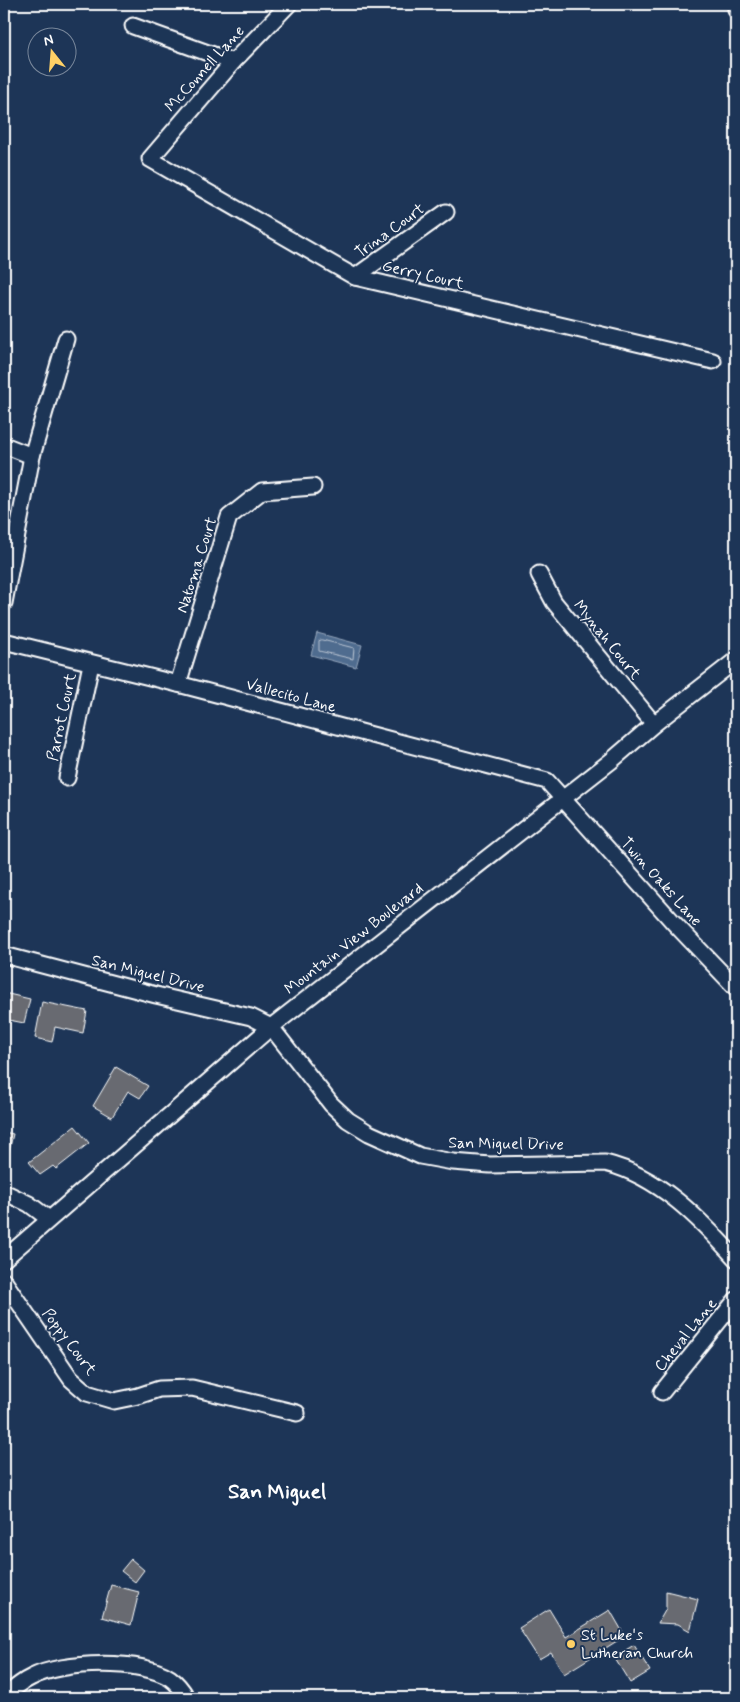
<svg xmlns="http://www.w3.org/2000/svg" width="740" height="1702" font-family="Mynerve,sans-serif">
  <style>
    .water { fill: #506c8f; stroke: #96a7bc }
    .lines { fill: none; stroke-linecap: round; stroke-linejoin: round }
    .shore { stroke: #b9c4d2; stroke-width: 1 }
    .building { fill: #676b71; stroke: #fff }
    .minor-casing { stroke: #fff; stroke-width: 19 }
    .minor { stroke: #1d3557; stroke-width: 15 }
    .poi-dot { fill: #ffd166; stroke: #1d3557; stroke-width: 2 }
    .labels { text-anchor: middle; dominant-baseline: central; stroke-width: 4; stroke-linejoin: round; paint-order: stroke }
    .street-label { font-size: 16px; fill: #fff; stroke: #1d3557 }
    .poi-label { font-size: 16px; fill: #fff; stroke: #1d3557; text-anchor: start }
    .district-label { font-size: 21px; font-weight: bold; fill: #fff; stroke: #1d3557 }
  </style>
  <rect width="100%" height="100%" fill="#1d3557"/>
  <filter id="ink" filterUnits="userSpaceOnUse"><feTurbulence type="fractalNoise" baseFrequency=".02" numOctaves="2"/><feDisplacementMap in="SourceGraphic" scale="10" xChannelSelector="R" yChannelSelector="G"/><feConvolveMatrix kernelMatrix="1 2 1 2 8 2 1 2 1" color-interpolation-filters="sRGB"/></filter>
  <g filter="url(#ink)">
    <path class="water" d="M317,633L362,645L356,667L311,655Z"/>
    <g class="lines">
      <path class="shore" d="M322,640L354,648L353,659L319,651V641Z"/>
    </g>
    <g class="building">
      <path d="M4,993L30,999L24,1023L4,1019Z"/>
      <path d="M42,1002L87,1011L83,1033L55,1027L52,1042L35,1038Z"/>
      <path d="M116,1067L148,1086L140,1098L128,1091L112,1117L93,1106Z"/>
      <path d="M75,1126L89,1143L56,1169L53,1166L40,1175L29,1162Z"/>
      <path d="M4,1132L13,1134L6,1164L4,1163Z"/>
      <path d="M131,1559L144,1570L135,1582L121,1571Z"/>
      <path d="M111,1585L139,1592L131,1625L102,1617Z"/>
      <path d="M666,1591L698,1599L690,1631L678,1624L658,1623L666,1609Z"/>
      <path d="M549,1609L566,1637L610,1610L625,1636L564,1674L551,1652L539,1659L519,1628Z"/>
      <path d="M634,1645L650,1671L630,1683L614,1657Z"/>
    </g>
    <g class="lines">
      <g class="minor-casing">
        <g id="minor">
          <path d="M289,4L233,62L150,159L355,277L713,361"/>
          <path d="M736,4V10"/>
          <path d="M133,26L233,62"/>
          <path d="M355,277L446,212"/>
          <path d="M4,445L32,456"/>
          <path d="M539,574L554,602L654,724"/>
          <path d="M4,603L32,456L66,339"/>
          <path d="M4,641L178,684L547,781L674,923L736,988"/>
          <path d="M178,684L229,517L262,491L313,487"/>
          <path d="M67,778L91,664"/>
          <path d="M4,955L156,995L251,1017L271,1027L331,1104L348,1120L369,1133L420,1156L453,1162L490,1165L605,1163C659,1176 700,1219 736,1259"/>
          <path d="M4,1192L29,1204L49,1219"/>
          <path d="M4,1259L271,1027L611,761L654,724L736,660"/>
          <path d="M4,1281L71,1379L87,1393L114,1401L138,1396L159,1389L192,1388L297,1413"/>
          <path d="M662,1392L736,1300"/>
          <path d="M4,1697C13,1689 21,1682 32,1677C63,1661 140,1659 170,1678C177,1683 183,1691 187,1698"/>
        </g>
      </g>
      <use href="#minor" class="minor"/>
    </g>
  </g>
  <circle class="poi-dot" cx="571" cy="1644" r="5"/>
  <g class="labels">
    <g class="street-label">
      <text transform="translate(205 69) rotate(-48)">McConnell Lane</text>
      <text transform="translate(390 231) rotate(-36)">Trina Court</text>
      <text transform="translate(423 275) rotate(13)">Gerry Court</text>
      <text transform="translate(197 565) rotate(-72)">Natoma Court</text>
      <text transform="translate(607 640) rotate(51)">Mynah Court</text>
      <text transform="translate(291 696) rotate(15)">Vallecito Lane</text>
      <text transform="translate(62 717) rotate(-78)">Parrot Court</text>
      <text transform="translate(661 882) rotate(48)">Twin Oaks Lane</text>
      <text transform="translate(354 939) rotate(-38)">Mountain View Boulevard</text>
      <text transform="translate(148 974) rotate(14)">San Miguel Drive</text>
      <text transform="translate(506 1144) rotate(1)">San Miguel Drive</text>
      <text transform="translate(686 1335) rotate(-51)">Cheval Lane</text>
      <text transform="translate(69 1342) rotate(53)">Poppy Court</text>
    </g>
    <g class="poi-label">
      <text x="581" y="1635">St Luke's<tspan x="581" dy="18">Lutheran Church</tspan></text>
    </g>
    <g class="district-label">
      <text x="277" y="1492">San Miguel</text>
    </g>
  </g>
  <rect width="740" height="1702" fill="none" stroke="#1d3557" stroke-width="20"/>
  <rect x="10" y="10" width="720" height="1682" fill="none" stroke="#fff" stroke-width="2" filter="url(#ink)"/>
  <g transform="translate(52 52) rotate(343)"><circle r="24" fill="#1d3557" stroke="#77869a"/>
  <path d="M0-4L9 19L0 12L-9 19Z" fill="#ffd166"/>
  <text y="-8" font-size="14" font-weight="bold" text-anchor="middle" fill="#ffffff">N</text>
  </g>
</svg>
